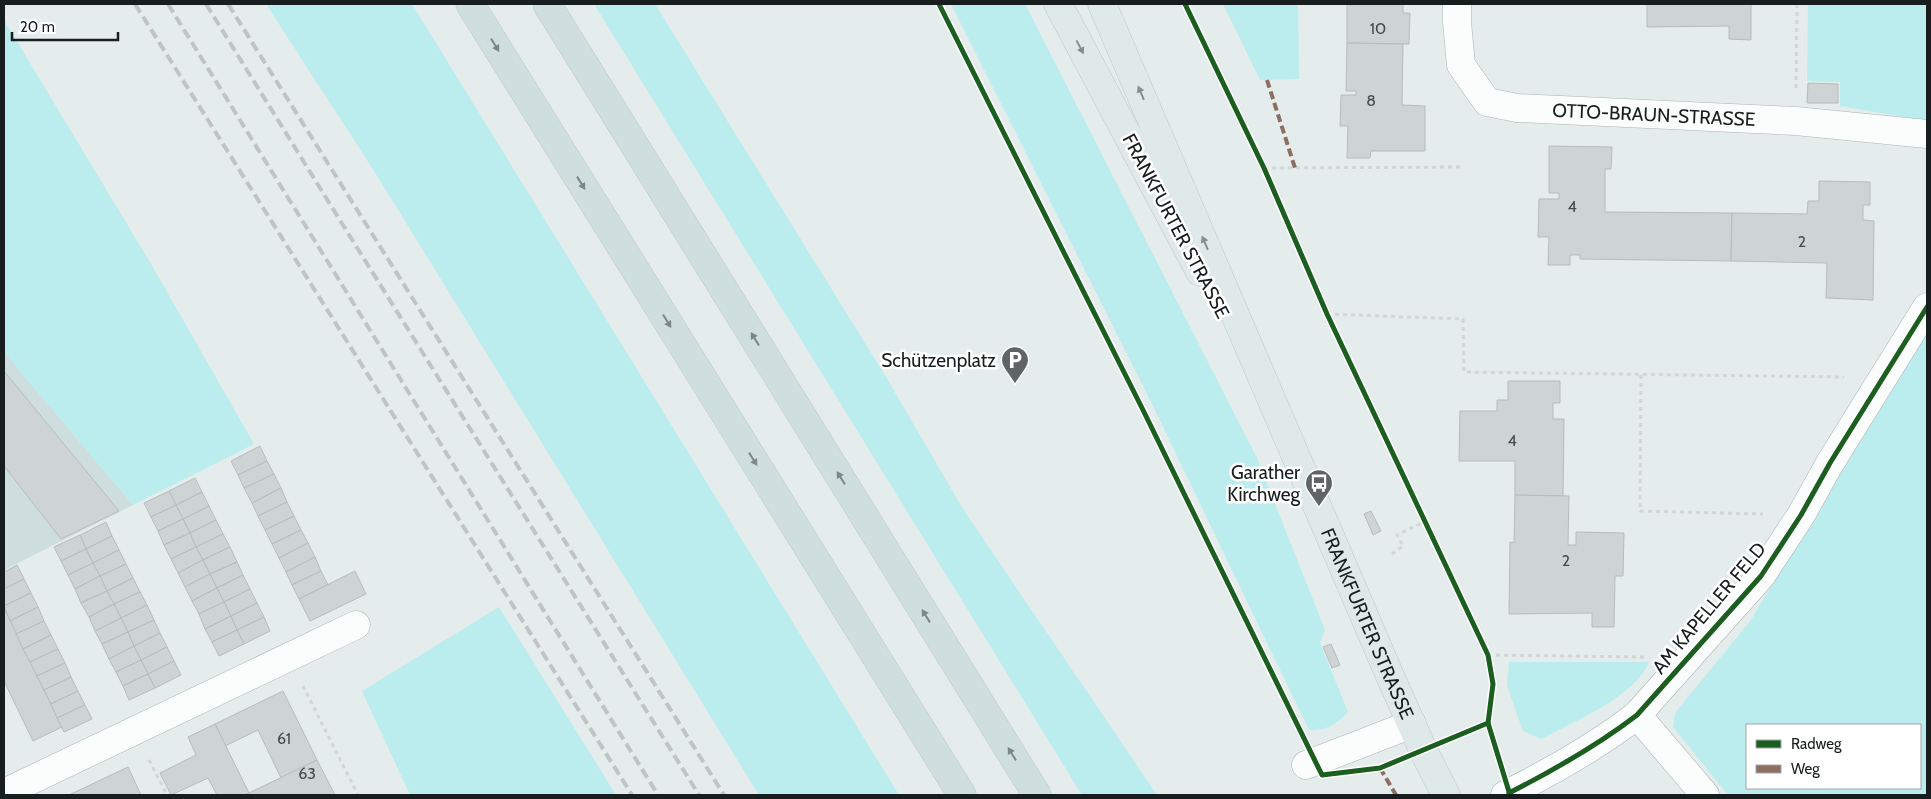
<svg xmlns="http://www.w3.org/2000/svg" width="1931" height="799" font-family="Cabin,sans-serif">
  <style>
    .built { fill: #cedede }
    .green { fill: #bbedee; fill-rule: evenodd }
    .building { fill: #ced4d4; stroke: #b6bcbc }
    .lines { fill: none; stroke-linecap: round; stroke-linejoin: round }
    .minor-casing { stroke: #adb3b3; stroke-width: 29 }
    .major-casing { stroke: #c3c6c6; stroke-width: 29 }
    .highway-casing { stroke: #c3c6c6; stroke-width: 29 }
    .path { stroke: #d3d6d6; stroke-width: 3; stroke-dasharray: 4 4; stroke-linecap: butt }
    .minor { stroke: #fbfcfc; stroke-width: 28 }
    .major { stroke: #e0e9ea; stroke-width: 28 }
    .highway { stroke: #cfdede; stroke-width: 28 }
    .rail { stroke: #c2c4c4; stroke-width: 4; stroke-dasharray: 10 5; stroke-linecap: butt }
    .quiet { stroke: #8d6e63; stroke-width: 4; stroke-dasharray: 8 4; stroke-linecap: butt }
    .cycleway-casing { stroke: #fff; stroke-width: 8 }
    .cycleway { stroke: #1b5e20; stroke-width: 5 }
    .oneway { fill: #7d8787 }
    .oneway2 { fill: #868d8e }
    .labels { text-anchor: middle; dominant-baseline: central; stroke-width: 5; stroke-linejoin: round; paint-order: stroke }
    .number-label { font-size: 16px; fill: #464b4b }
    .street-label { font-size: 19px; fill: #181d1d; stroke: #fff }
    .poi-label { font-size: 19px; fill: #181d1d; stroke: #fff; text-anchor: end }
  </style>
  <rect width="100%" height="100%" fill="#e4ecec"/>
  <path class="built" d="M4,352L133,505L4,570V466L61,539L119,511L4,371Z"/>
  <g class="green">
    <path d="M266,4H412L899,795H759L376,174Z"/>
    <path d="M594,4H655L886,377L963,509L1157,795H1082Z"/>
    <path d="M951,4H1025L1257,458L1325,630L1320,643L1348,712C1335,725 1328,730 1309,730L1152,404Z"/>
    <path d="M1223,4H1298L1299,79L1260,80Z"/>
    <path d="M1808,4H1927V121L1840,106V82L1807,81Z"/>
    <path d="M4,20L151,264L254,444L133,505L4,352Z"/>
    <path d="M1927,326V795H1728L1673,727L1675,713L1751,620ZM1747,725H1920V788H1747Z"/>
    <path d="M499,607L616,795H410L362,691Z"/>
    <path d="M1509,662H1649C1636,696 1573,722 1541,739L1523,731L1507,686Z"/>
  </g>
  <g class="building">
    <path d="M1347,4H1403V13H1410L1409,44L1347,43Z"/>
    <path d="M1647,4H1751V40L1729,39V26L1647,27Z"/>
    <path d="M1347,43L1403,44L1402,105L1425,106V151H1371L1370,158H1347L1348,126H1340L1341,95H1356V91H1346Z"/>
    <path d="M1808,83L1838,84V103H1807Z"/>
    <path d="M1549,146L1612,147L1611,169H1605V212L1732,213L1731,261L1580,259V255H1570V265H1548L1549,237H1538L1539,199H1559V193H1549Z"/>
    <path d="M1819,181L1870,182V205H1863V220L1874,221L1873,300L1826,298L1827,263L1731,261L1732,213L1807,214L1808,201H1819Z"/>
    <path d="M4,371L119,511L61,539L4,466Z"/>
    <path d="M1508,381H1560V403H1553V419H1564L1563,496L1515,495V461H1459L1460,411H1497V400H1508Z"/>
    <path d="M260,446L267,461L238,475L231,461Z"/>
    <path d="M267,461L274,474L244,488L238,475Z"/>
    <path d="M274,474L281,488L252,503L244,488Z"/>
    <path d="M195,478L202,492L176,505L169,491Z"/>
    <path d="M281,488L287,502L258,516L252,503Z"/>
    <path d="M169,491L176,505L151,517L144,503Z"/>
    <path d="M202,492L209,506L183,519L176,505Z"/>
    <path d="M1515,495L1569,496L1568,545H1576V532L1624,533L1623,576H1615L1614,627H1592V613L1509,614L1510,542L1514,543Z"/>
    <path d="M287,502L294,516L265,530L258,516Z"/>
    <path d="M176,505L183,519L158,531L151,517Z"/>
    <path d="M209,506L216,520L190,533L183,519Z"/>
    <path d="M1371,511L1381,531L1373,535L1364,514Z"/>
    <path d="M294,516L301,530L272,544L265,530Z"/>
    <path d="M183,519L190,533L164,545L158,531Z"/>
    <path d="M216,520L223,534L196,547L190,533Z"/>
    <path d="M106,522L112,536L86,549L80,535Z"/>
    <path d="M301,530L308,543L279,558L272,544Z"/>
    <path d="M190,533L196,547L171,559L164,545Z"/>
    <path d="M223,534L230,547L203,560L196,547Z"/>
    <path d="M80,535L86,549L61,561L54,547Z"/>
    <path d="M112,536L119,550L93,563L86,549Z"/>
    <path d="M308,543L315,557L286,572L279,558Z"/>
    <path d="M196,547L203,560L178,573L171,559Z"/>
    <path d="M230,547L237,562L210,574L203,560Z"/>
    <path d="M86,549L93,563L68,575L61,561Z"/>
    <path d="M119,550L126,564L100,576L93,563Z"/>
    <path d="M315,557L321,571L292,585L286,572Z"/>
    <path d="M203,560L210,574L185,587L178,573Z"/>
    <path d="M237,562L243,575L217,588L210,574Z"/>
    <path d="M93,563L100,576L75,589L68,575Z"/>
    <path d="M126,564L133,578L107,591L100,576Z"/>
    <path d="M17,565L24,579L4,589V572Z"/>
    <path d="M321,571L328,585L299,599L292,585Z"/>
    <path d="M355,571L366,594L310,621L299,599Z"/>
    <path d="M210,574L217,588L192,601L185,587Z"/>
    <path d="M243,575L250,589L224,602L217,588Z"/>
    <path d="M100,576L107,591L81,603L75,589Z"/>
    <path d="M133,578L140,592L114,604L107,591Z"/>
    <path d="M24,579L31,593L4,606V589Z"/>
    <path d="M217,588L224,602L199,614L192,601Z"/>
    <path d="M250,589L257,603L231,616L224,602Z"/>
    <path d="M107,591L114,604L89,617L81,603Z"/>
    <path d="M140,592L147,605L121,618L114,604Z"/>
    <path d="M31,593L38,607L10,621L4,606Z"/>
    <path d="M224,602L231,616L205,629L199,614Z"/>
    <path d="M257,603L264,617L237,630L231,616Z"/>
    <path d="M114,604L121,618L95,631L89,617Z"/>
    <path d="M147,605L154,620L128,632L121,618Z"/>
    <path d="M38,607L44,621L16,634L10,621Z"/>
    <path d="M4,608L62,727L33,741L4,681Z"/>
    <path d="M231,616L237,630L212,642L205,629Z"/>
    <path d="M264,617L270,631L244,644L237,630Z"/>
    <path d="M121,618L128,632L102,644L95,631Z"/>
    <path d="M154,620L160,633L134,646L128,632Z"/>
    <path d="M44,621L51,635L23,649L16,634Z"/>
    <path d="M237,630L244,644L219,656L212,642Z"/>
    <path d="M128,632L134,646L109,659L102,644Z"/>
    <path d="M160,633L167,647L141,660L134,646Z"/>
    <path d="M51,635L58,649L30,662L23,649Z"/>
    <path d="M1331,644L1340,665L1332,668L1323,647Z"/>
    <path d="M134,646L141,660L116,672L109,659Z"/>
    <path d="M167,647L174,661L148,674L141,660Z"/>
    <path d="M58,649L65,663L37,676L30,662Z"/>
    <path d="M141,660L148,674L123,686L116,672Z"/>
    <path d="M174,661L181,675L155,688L148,674Z"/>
    <path d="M65,663L71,677L44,690L37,676Z"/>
    <path d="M148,674L155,688L129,700L123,686Z"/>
    <path d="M71,677L78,691L51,704L44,690Z"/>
    <path d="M78,691L85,705L57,718L51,704Z"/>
    <path d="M283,691L317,760L281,778L258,730L225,746L215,724Z"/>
    <path d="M85,705L92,719L64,732L57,718Z"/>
    <path d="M215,724L249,793L244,795H217L208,778L171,795L160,773L196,755L188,737Z"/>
    <path d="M317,760L335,795H250L249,793Z"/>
    <path d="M128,767L141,795H69Z"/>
  </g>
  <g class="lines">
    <g class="minor-casing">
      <g id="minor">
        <path id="s1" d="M1457,4V22L1461,65L1487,102L1517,108L1796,121L1927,134"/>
        <path d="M1637,715L1705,795"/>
        <path d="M1306,765L1412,724"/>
        <path d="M4,793L356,625"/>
        <path d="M1505,795C1551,772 1596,747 1637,715L1761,576L1801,515L1830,463L1927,307"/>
      </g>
    </g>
    <g class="major-casing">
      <g id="major">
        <path d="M1058,4L1200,272"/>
        <path id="s2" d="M1102,4L1390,676L1423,750L1446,795"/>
      </g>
    </g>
    <g class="highway-casing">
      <g id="highway">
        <path d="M470,4L962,795"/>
        <path d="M547,4L1037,795"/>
      </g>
    </g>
    <g class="path">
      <path d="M1796,88L1797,4"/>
      <path d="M1264,168L1463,167"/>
      <path d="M1327,314L1463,319L1464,372L1844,377"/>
      <path d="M1641,375L1640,511L1763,514"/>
      <path d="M1392,554L1403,546L1397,535L1426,521"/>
      <path d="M1488,655L1645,657"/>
      <path d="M303,686L358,795"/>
      <path d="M149,760L167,795"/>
    </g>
    <use href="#minor" class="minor"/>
    <use href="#major" class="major"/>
    <use href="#highway" class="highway"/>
    <g class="rail">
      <path d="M135,4L632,795"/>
      <path d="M168,4L658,795"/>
      <path d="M206,4L346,230L699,795"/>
      <path d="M228,4L724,795"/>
    </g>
    <g class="quiet">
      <path d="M1267,80L1295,168"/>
      <path d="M1380,768L1396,795"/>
    </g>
    <g class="cycleway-casing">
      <g id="cycleway">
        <path d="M939,4L1142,408L1322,775L1380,768L1488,723"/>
        <path d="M1185,4L1264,168L1327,314L1488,655L1493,684L1488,723L1510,795"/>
        <path d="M1509,793C1554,770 1597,746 1637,715L1761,576L1801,515L1830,463L1927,307"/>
      </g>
    </g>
    <use href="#cycleway" class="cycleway"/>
  </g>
  <defs><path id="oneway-solid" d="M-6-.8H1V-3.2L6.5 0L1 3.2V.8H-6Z" transform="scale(1.25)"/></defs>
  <g class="oneway">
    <use href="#oneway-solid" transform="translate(495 45) rotate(58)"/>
    <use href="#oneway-solid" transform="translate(581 183) rotate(58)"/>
    <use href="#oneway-solid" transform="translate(667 321) rotate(58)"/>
    <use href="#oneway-solid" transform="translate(755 339) rotate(-122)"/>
    <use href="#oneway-solid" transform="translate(753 459) rotate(58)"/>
    <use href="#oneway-solid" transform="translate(841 478) rotate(-122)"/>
    <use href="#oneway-solid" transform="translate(926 616) rotate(-122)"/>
    <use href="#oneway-solid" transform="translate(1012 754) rotate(-122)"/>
  </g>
  <g class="oneway2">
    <use href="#oneway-solid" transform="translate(1080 47) rotate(62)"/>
    <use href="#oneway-solid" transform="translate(1141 93) rotate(-113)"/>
    <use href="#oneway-solid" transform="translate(1205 243) rotate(-113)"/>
  </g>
  <defs>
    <g id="parking-pin" transform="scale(1.4375)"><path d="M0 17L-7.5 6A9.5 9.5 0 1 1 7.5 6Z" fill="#5f6565" stroke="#fff"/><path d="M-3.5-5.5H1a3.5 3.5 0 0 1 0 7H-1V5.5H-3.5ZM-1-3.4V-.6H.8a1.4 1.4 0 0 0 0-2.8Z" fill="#fff"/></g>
    <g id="bus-pin" transform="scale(1.4375)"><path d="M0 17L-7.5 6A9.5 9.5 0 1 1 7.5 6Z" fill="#5f6565" stroke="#fff"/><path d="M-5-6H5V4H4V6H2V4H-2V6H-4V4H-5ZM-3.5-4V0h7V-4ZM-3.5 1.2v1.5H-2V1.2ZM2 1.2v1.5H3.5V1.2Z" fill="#fff"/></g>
  </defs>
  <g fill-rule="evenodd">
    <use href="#parking-pin" x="1015" y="360"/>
    <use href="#bus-pin" x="1319" y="483"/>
  </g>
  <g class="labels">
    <g class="number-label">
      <text x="1378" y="28">10</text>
      <text x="1371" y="100">8</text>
      <text x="1572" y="206">4</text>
      <text x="1802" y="241">2</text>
      <text x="1512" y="440">4</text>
      <text x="1566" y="560">2</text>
      <text x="284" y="738">61</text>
      <text x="307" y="773">63</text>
    </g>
    <g class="street-label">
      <text stroke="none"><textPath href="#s1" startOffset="274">OTTO-BRAUN-STRASSE</textPath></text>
      <text transform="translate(1176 226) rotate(62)">FRANKFURTER STRASSE</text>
      <text transform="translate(1709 608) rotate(-50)">AM KAPELLER FELD</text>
      <text stroke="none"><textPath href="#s2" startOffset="674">FRANKFURTER STRASSE</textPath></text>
    </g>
    <g class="poi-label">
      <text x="996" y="360">Schützenplatz</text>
      <text x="1300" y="472">Garather<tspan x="1300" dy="22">Kirchweg</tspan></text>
    </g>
  </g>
  <rect width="1931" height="799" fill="none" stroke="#181d1d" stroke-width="10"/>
  <rect x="1746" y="724" width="175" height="65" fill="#ffffff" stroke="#a3a5a5"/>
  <rect x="1756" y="740" width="25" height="8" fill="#1b5e20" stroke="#a3a5a5"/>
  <text x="1791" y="749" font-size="15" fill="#181d1d">Radweg</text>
  <rect x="1756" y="765" width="25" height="8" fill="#8d6e63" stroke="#a3a5a5"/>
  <text x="1791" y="774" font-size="15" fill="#181d1d">Weg</text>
  <path d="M12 32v8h106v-8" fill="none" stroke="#181d1d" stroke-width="2.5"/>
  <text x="20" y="32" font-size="15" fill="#181d1d" stroke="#ffffff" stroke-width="4" paint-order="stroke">20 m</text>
</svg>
